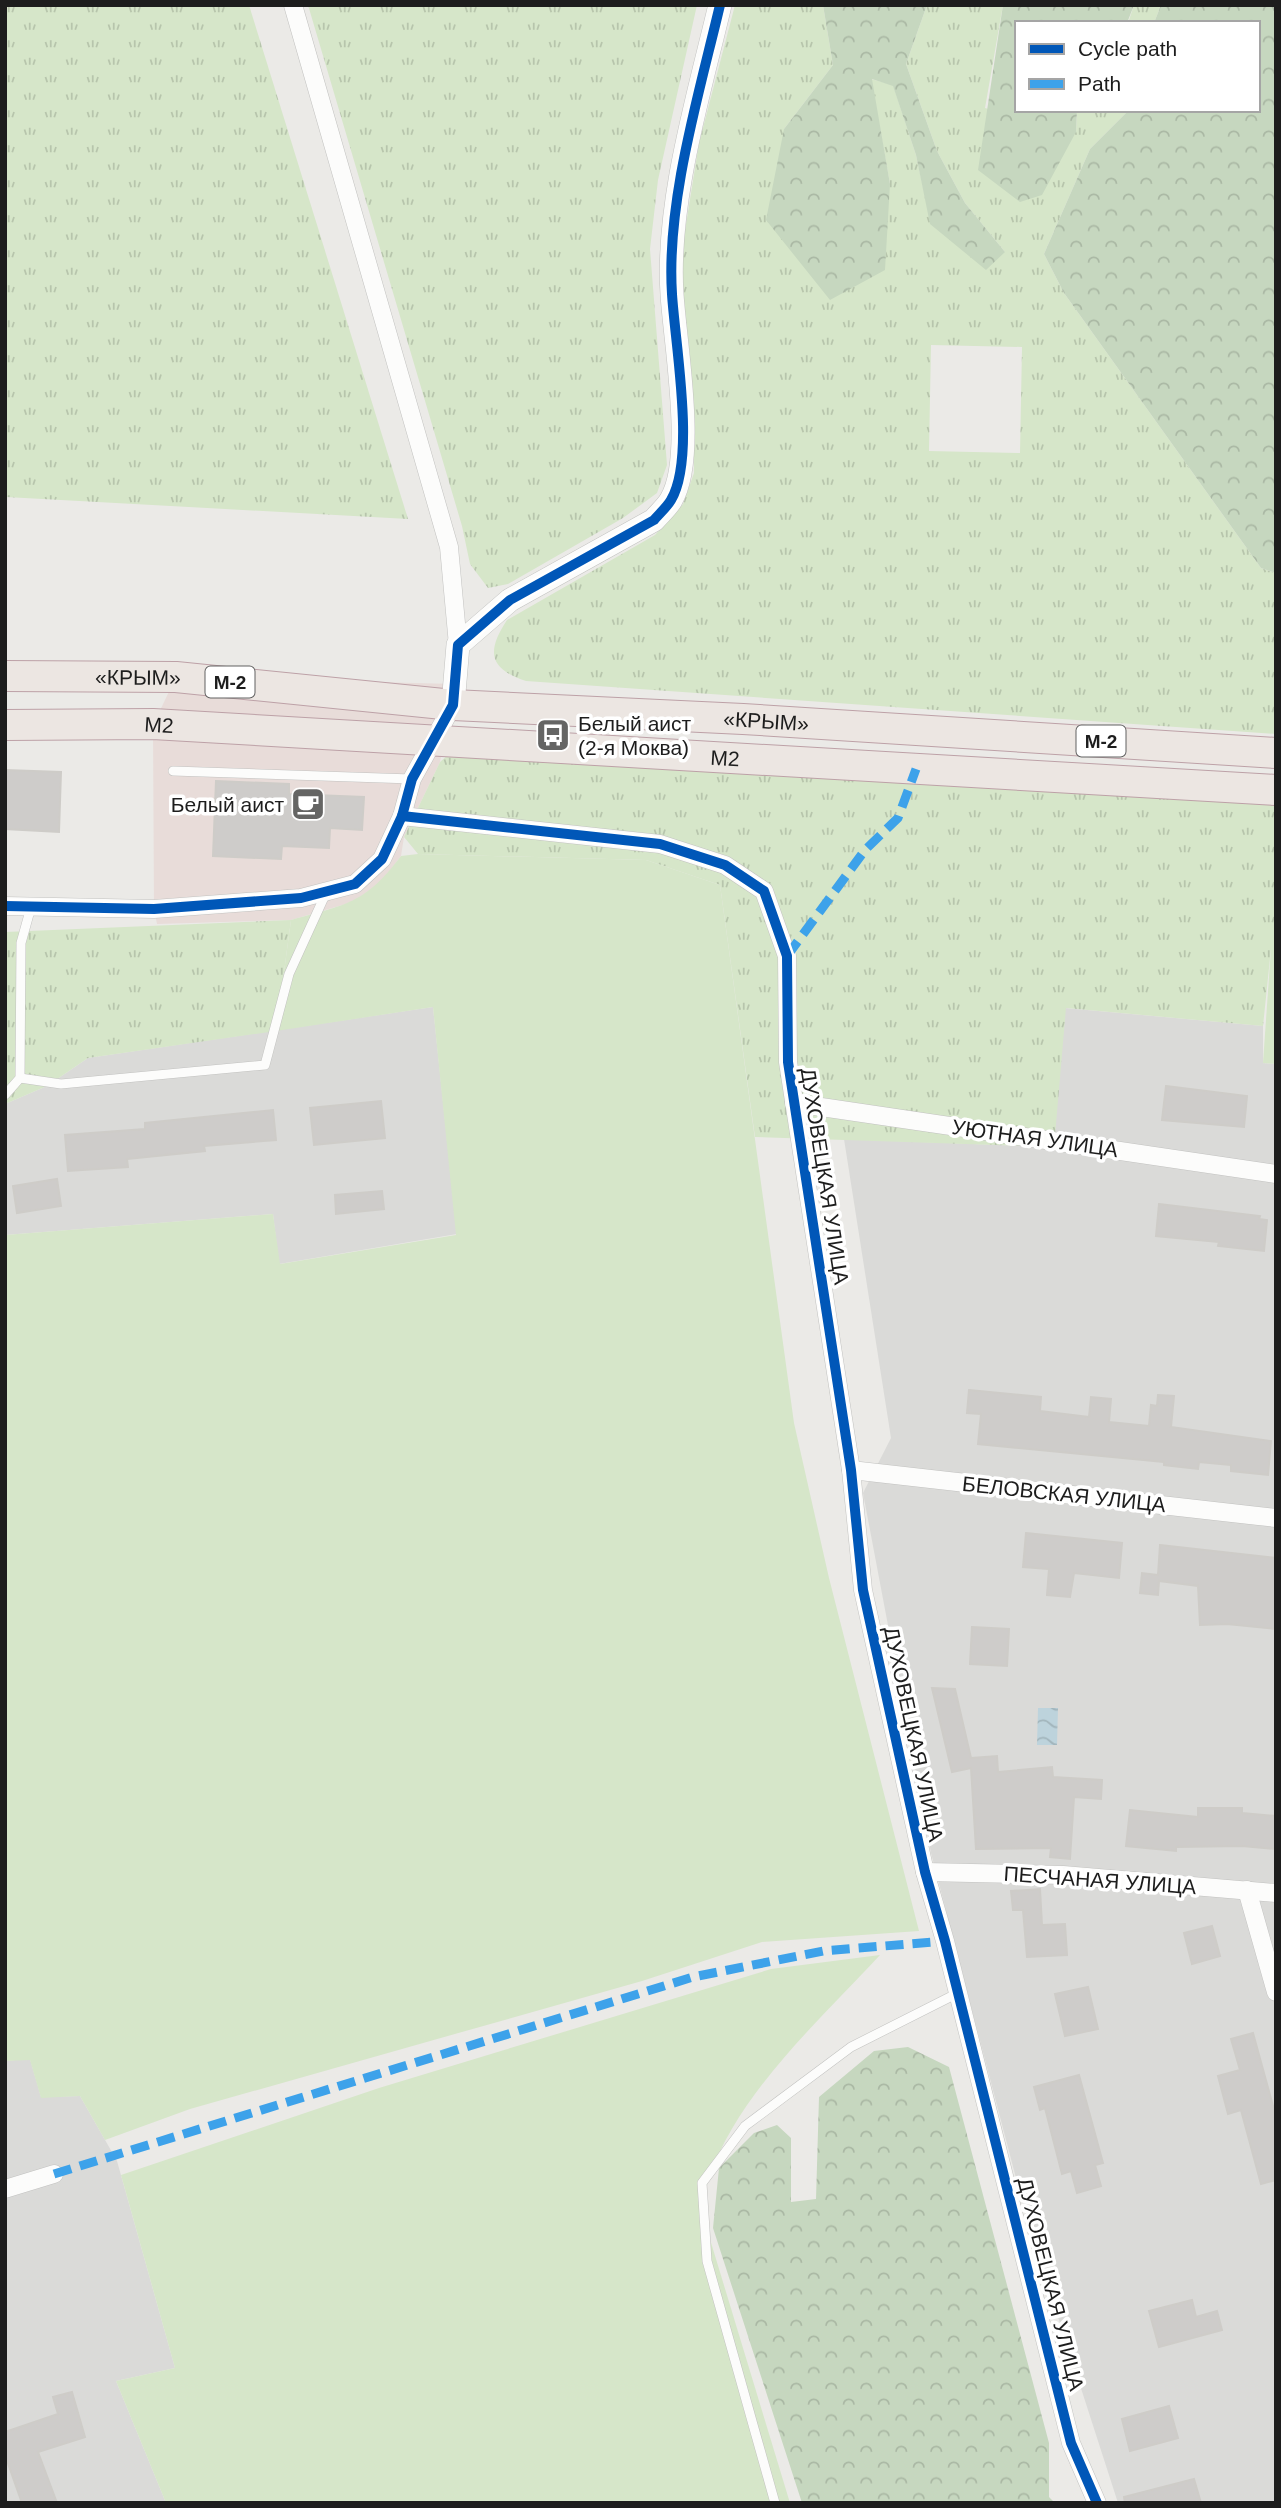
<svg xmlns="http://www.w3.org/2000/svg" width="1281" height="2508" font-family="Helvetica,sans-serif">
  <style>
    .residential { fill: #dadad8 }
    .commercial { fill: #e8dcd9 }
    .grass { fill: url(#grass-tufts); fill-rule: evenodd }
    .forest { fill: url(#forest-crowns) }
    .garden { fill: #d6e6c9 }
    .water { fill: url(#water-waves) }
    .building { fill: #ceccca; stroke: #ceccc8; stroke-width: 2 }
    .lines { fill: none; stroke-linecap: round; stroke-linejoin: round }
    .service-casing { stroke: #c2c2c0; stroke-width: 10 }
    .minor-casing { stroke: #c2c2c0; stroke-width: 19 }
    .tertiary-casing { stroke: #c2c2c0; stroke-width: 24 }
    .trunk-casing { stroke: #bda1a7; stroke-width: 32 }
    .service { stroke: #fcfcfb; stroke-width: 9 }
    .minor { stroke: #fcfcfb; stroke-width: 18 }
    .tertiary { stroke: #fcfcfb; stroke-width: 23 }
    .trunk { stroke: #ece6e2; stroke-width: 30 }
    .quiet { stroke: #3da2ea; stroke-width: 9; stroke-dasharray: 18 9; stroke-linecap: butt }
    .cycleway-casing { stroke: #fff; stroke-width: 15 }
    .cycleway { stroke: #0057b8; stroke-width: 10 }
    .labels { text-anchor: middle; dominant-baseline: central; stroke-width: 7; stroke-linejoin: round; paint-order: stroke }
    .shield { fill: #fff; stroke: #616161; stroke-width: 2 }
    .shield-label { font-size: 19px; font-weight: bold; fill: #1d1d1d }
    .street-label { font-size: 21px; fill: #1d1d1d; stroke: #fff }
    .poi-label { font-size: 21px; fill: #1d1d1d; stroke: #fff; text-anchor: start }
  </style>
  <defs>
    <pattern id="grass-tufts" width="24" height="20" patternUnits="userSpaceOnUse" patternTransform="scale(1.75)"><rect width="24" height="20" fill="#d6e6c9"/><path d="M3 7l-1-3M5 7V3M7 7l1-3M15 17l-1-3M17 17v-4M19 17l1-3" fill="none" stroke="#b7c5ac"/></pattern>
    <pattern id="forest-crowns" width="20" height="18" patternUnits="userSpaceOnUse" patternTransform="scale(1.75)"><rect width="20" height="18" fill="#c6d7bf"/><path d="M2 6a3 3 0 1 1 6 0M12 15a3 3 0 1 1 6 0" fill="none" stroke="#aab8a4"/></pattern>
    <pattern id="water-waves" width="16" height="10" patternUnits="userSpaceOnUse" patternTransform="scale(1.75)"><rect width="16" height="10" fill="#bdd3dc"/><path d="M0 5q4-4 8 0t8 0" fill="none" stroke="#a2b5bc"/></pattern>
  </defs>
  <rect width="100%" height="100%" fill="#ebeae7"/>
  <g class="residential">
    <path d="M433,1007L457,1234L279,1264L273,1214L5,1235V1104L47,1086L88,1058Z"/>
    <path d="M1065,1008L1263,1026V1063L1276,1064V2503H1118L1028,2224L931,1853L863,1493L891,1438L844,1139L1053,1147Z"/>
    <path d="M30,2059L41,2097L80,2096L117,2161L175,2368L116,2381L166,2503H5V2061Z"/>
  </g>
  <path class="commercial" d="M176,677L455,684L440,762L404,837L401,856L380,884L353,902L291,920L157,924L154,909L153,725Z"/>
  <g class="grass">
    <path d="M5,5H249L408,519L6,497Z"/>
    <path d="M308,5H697L658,180L650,249L667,465L657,493L623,518L508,584L488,588L470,564L462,526Z"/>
    <path d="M735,5H823L833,65L784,129L890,184L871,79L893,85L916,155L931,224L1005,252L965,203L937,151L906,64L927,5H1003L985,108L1076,132L1077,110H1129L1090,149L1044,254L1064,293L1261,568L1276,573V734L526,681C489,669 486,652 507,620L655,535L683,504L694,473V435L682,296L683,243L699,143ZM931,345L1022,347L1020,453L929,451Z"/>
    <path d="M1134,5H1161L1154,23H1128Z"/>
    <path d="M471,734L1276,785V948L1271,949L1263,1026L1066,1008L1054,1147L755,1137L720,885L646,860L418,854L404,837L440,762Z"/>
    <path d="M291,920L276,1031L88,1058L47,1086L5,1104V932Z"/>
  </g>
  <g class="forest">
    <path d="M823,5H927L906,64L937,151L965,203L1005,252L986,270L930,224L916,155L893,86L872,79L890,184L885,270L830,300L766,220L784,129L833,65Z"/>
    <path d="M1003,5H1134L1127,23H1017V110H1077L1076,132L1042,195L1020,202L978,170Z"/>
    <path d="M1161,5H1276V573L1261,568L1064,293L1044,254L1090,149L1129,110H1258V23H1154Z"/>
    <path d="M908,2047L949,2067L1049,2443V2497L1055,2503H802L713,2228L719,2168L754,2133L777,2125L791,2138V2202L816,2199L819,2097L874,2051Z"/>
  </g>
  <g class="garden">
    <path d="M418,854L646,860L720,885L794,1423L829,1578L919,1931L762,1942L642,1981L190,2109L105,2140L80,2096L41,2098L30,2060L5,2061V1235L273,1214L280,1264L456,1235L433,1007L276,1031L291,920C346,904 364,905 401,856Z"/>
    <path d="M1271,948H1276V1064L1263,1063Z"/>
    <path d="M880,1955C820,2020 738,2093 709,2178C704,2192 706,2211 706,2226L790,2503H166L116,2381L175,2368L121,2175L379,2088L771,1969Z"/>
  </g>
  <path class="water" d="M1038,1708H1058L1057,1745H1037Z"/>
  <g class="building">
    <path d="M5,770L61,772L59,832L5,829Z"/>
    <path d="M216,781L289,784V794L364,797L362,830L330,828L329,848L282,846L281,859L213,856Z"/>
    <path d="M1166,1086L1247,1096L1244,1127L1162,1120Z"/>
    <path d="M381,1101L385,1138L314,1145L310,1108Z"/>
    <path d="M273,1110L276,1140L204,1146L205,1151L127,1159L128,1167L68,1171L65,1135L145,1129V1123Z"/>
    <path d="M57,1179L61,1206L17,1213L13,1186Z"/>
    <path d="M382,1191L384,1209L336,1214L335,1195Z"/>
    <path d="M1159,1204L1260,1216L1259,1219L1267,1220L1264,1251L1218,1246L1219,1242L1156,1236Z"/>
    <path d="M969,1390L1041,1397L1040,1411L1089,1417L1091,1397L1111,1399L1109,1422L1149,1426L1151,1405L1157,1406L1158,1395L1174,1396L1171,1427L1271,1441L1268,1475L1231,1471V1465L1199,1462L1198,1469L1164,1465V1462L978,1444L981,1414L967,1413Z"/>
    <path d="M1026,1533L1122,1543L1119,1578L1074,1573L1070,1597L1047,1595L1049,1569L1023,1567Z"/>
    <path d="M1160,1545L1276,1558V1629L1227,1624L1200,1625L1198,1586L1159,1581L1158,1595L1140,1593L1142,1573L1158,1575Z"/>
    <path d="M972,1627L1009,1629L1007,1666L970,1664Z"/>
    <path d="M932,1688L955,1689L971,1758L997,1756L998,1772L1052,1767L1053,1777L1102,1780L1101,1799L1074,1797L1070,1859L1050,1857L1051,1848L976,1849L971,1768L952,1772Z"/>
    <path d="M1198,1808H1242V1813L1276,1816V1849L1242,1846L1176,1847V1851L1126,1846L1130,1810L1198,1817Z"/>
    <path d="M1040,1889L1042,1925L1065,1924L1067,1955L1027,1957L1023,1910H1013L1011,1891Z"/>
    <path d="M1212,1926L1220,1956L1192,1964L1184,1933Z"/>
    <path d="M1088,1987L1098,2029L1065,2036L1055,1994Z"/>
    <path d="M1253,2033L1276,2117V2180L1261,2184L1241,2110L1228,2114L1218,2076L1240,2070L1231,2039Z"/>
    <path d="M1079,2075L1103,2163L1095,2165L1101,2186L1077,2193L1071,2171L1062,2174L1045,2108L1040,2110L1034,2087Z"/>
    <path d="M1192,2300L1196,2317L1217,2311L1222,2330L1159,2347L1149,2311Z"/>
    <path d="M72,2392L85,2437L38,2452L57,2503H22L5,2455V2432L58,2414L53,2397Z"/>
    <path d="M1169,2406L1178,2438L1130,2451L1122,2419Z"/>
    <path d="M1194,2479L1201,2503H1125L1124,2497Z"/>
  </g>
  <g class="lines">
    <g class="service-casing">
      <g id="service">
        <path d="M173,771L412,779"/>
        <path d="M20,1078L61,1084L265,1065L289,974L326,893"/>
        <path d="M5,1095L20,1078L21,943L31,907"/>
        <path d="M775,2503L707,2261L702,2183L745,2126L851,2047L958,1993"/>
      </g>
    </g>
    <g class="minor-casing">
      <g id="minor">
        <path d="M293,5L449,547L458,645"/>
        <path d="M402,816L660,844L725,865L764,891L787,956L788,1062L851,1470L863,1590L925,1872L945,1941L1071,2443L1097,2503"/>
        <path d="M5,906L154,909L301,898L355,884L382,859L402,816L412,779L453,705"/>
        <path d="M794,1103L1276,1174"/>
        <path d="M851,1470L1276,1518"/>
        <path d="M925,1872L1063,1875L1276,1893"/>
        <path d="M1247,1890L1276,1992"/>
        <path d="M5,2189L54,2174"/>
      </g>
    </g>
    <g class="tertiary-casing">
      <path id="tertiary" d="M453,705L458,645L510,600L654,520C659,514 667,507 671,500C696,458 675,344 672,294C666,203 699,94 720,5"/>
    </g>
    <g class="trunk-casing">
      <g id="trunk">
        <path id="s1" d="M5,676L176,677L453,705L743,719L1276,753"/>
        <path id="s2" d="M5,725L153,724L1276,790"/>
      </g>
    </g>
    <use href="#service" class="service"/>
    <use href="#minor" class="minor"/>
    <use href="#tertiary" class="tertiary"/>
    <use href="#trunk" class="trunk"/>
    <g class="quiet">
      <path d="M787,956L865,850L898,818L916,769"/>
      <path d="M54,2174L693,1977L823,1951L945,1941"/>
    </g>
    <g class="cycleway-casing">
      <g id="cycleway">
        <path d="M402,816L660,844L725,865L764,891L787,956L788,1062L851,1470L863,1590L925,1872L945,1941L1071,2443L1097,2503"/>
        <path d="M5,906L154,909L301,898L355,884L382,859L402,816L412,779L453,705L458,645L510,600L654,520C659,514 667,507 671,500C696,458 675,344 672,294C666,203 699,94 720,5"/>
      </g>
    </g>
    <use href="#cycleway" class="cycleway"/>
  </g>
  <defs>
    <g id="bus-square" transform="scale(1.75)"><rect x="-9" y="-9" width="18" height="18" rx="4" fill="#656564" stroke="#fff"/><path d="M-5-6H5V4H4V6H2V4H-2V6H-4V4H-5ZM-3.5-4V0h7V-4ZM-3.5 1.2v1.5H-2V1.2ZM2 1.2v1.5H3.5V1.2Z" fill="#fff"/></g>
    <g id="cafe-square" transform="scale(1.75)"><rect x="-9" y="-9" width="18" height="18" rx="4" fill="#656564" stroke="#fff"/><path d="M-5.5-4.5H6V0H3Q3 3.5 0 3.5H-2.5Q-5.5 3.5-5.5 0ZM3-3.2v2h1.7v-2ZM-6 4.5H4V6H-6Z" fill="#fff"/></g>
  </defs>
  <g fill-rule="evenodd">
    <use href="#bus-square" x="553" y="735"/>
    <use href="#cafe-square" x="308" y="804"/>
  </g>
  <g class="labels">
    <g class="shield">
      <rect x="205.5" y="666.5" width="49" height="31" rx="5"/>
      <rect x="1076.5" y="725.5" width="49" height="31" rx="5"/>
    </g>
    <g class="shield-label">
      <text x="230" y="682">М-2</text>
      <text x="1101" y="741">М-2</text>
    </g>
    <g class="street-label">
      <text stroke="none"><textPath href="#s1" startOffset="133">«КРЫМ»</textPath></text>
      <text stroke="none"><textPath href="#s1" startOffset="763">«КРЫМ»</textPath></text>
      <text stroke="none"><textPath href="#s2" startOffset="154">М2</textPath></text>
      <text stroke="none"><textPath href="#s2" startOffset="721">М2</textPath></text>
      <text transform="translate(1035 1138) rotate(8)">УЮТНАЯ УЛИЦА</text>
      <text transform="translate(825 1176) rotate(81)">ДУХОВЕЦКАЯ УЛИЦА</text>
      <text transform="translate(1064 1494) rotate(6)">БЕЛОВСКАЯ УЛИЦА</text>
      <text transform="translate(914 1734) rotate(78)">ДУХОВЕЦКАЯ УЛИЦА</text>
      <text transform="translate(1100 1880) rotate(4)">ПЕСЧАНАЯ УЛИЦА</text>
      <text transform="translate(1051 2284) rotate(76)">ДУХОВЕЦКАЯ УЛИЦА</text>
    </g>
    <g class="poi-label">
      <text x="578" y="723">Белый аист<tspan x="578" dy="24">(2-я Моква)</tspan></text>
      <text x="284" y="804" text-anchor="end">Белый аист</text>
    </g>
  </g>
  <rect width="1281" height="2508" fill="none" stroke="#1d1d1d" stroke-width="14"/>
  <rect x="1015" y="21" width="245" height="91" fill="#ffffff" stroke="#a5a5a5" stroke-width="2"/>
  <rect x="1029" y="44" width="35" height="10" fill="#0057b8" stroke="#a5a5a5" stroke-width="2"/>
  <text x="1078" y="56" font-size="21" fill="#1d1d1d">Cycle path</text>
  <rect x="1029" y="79" width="35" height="10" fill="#3da2ea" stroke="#a5a5a5" stroke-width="2"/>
  <text x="1078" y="91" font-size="21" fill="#1d1d1d">Path</text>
</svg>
